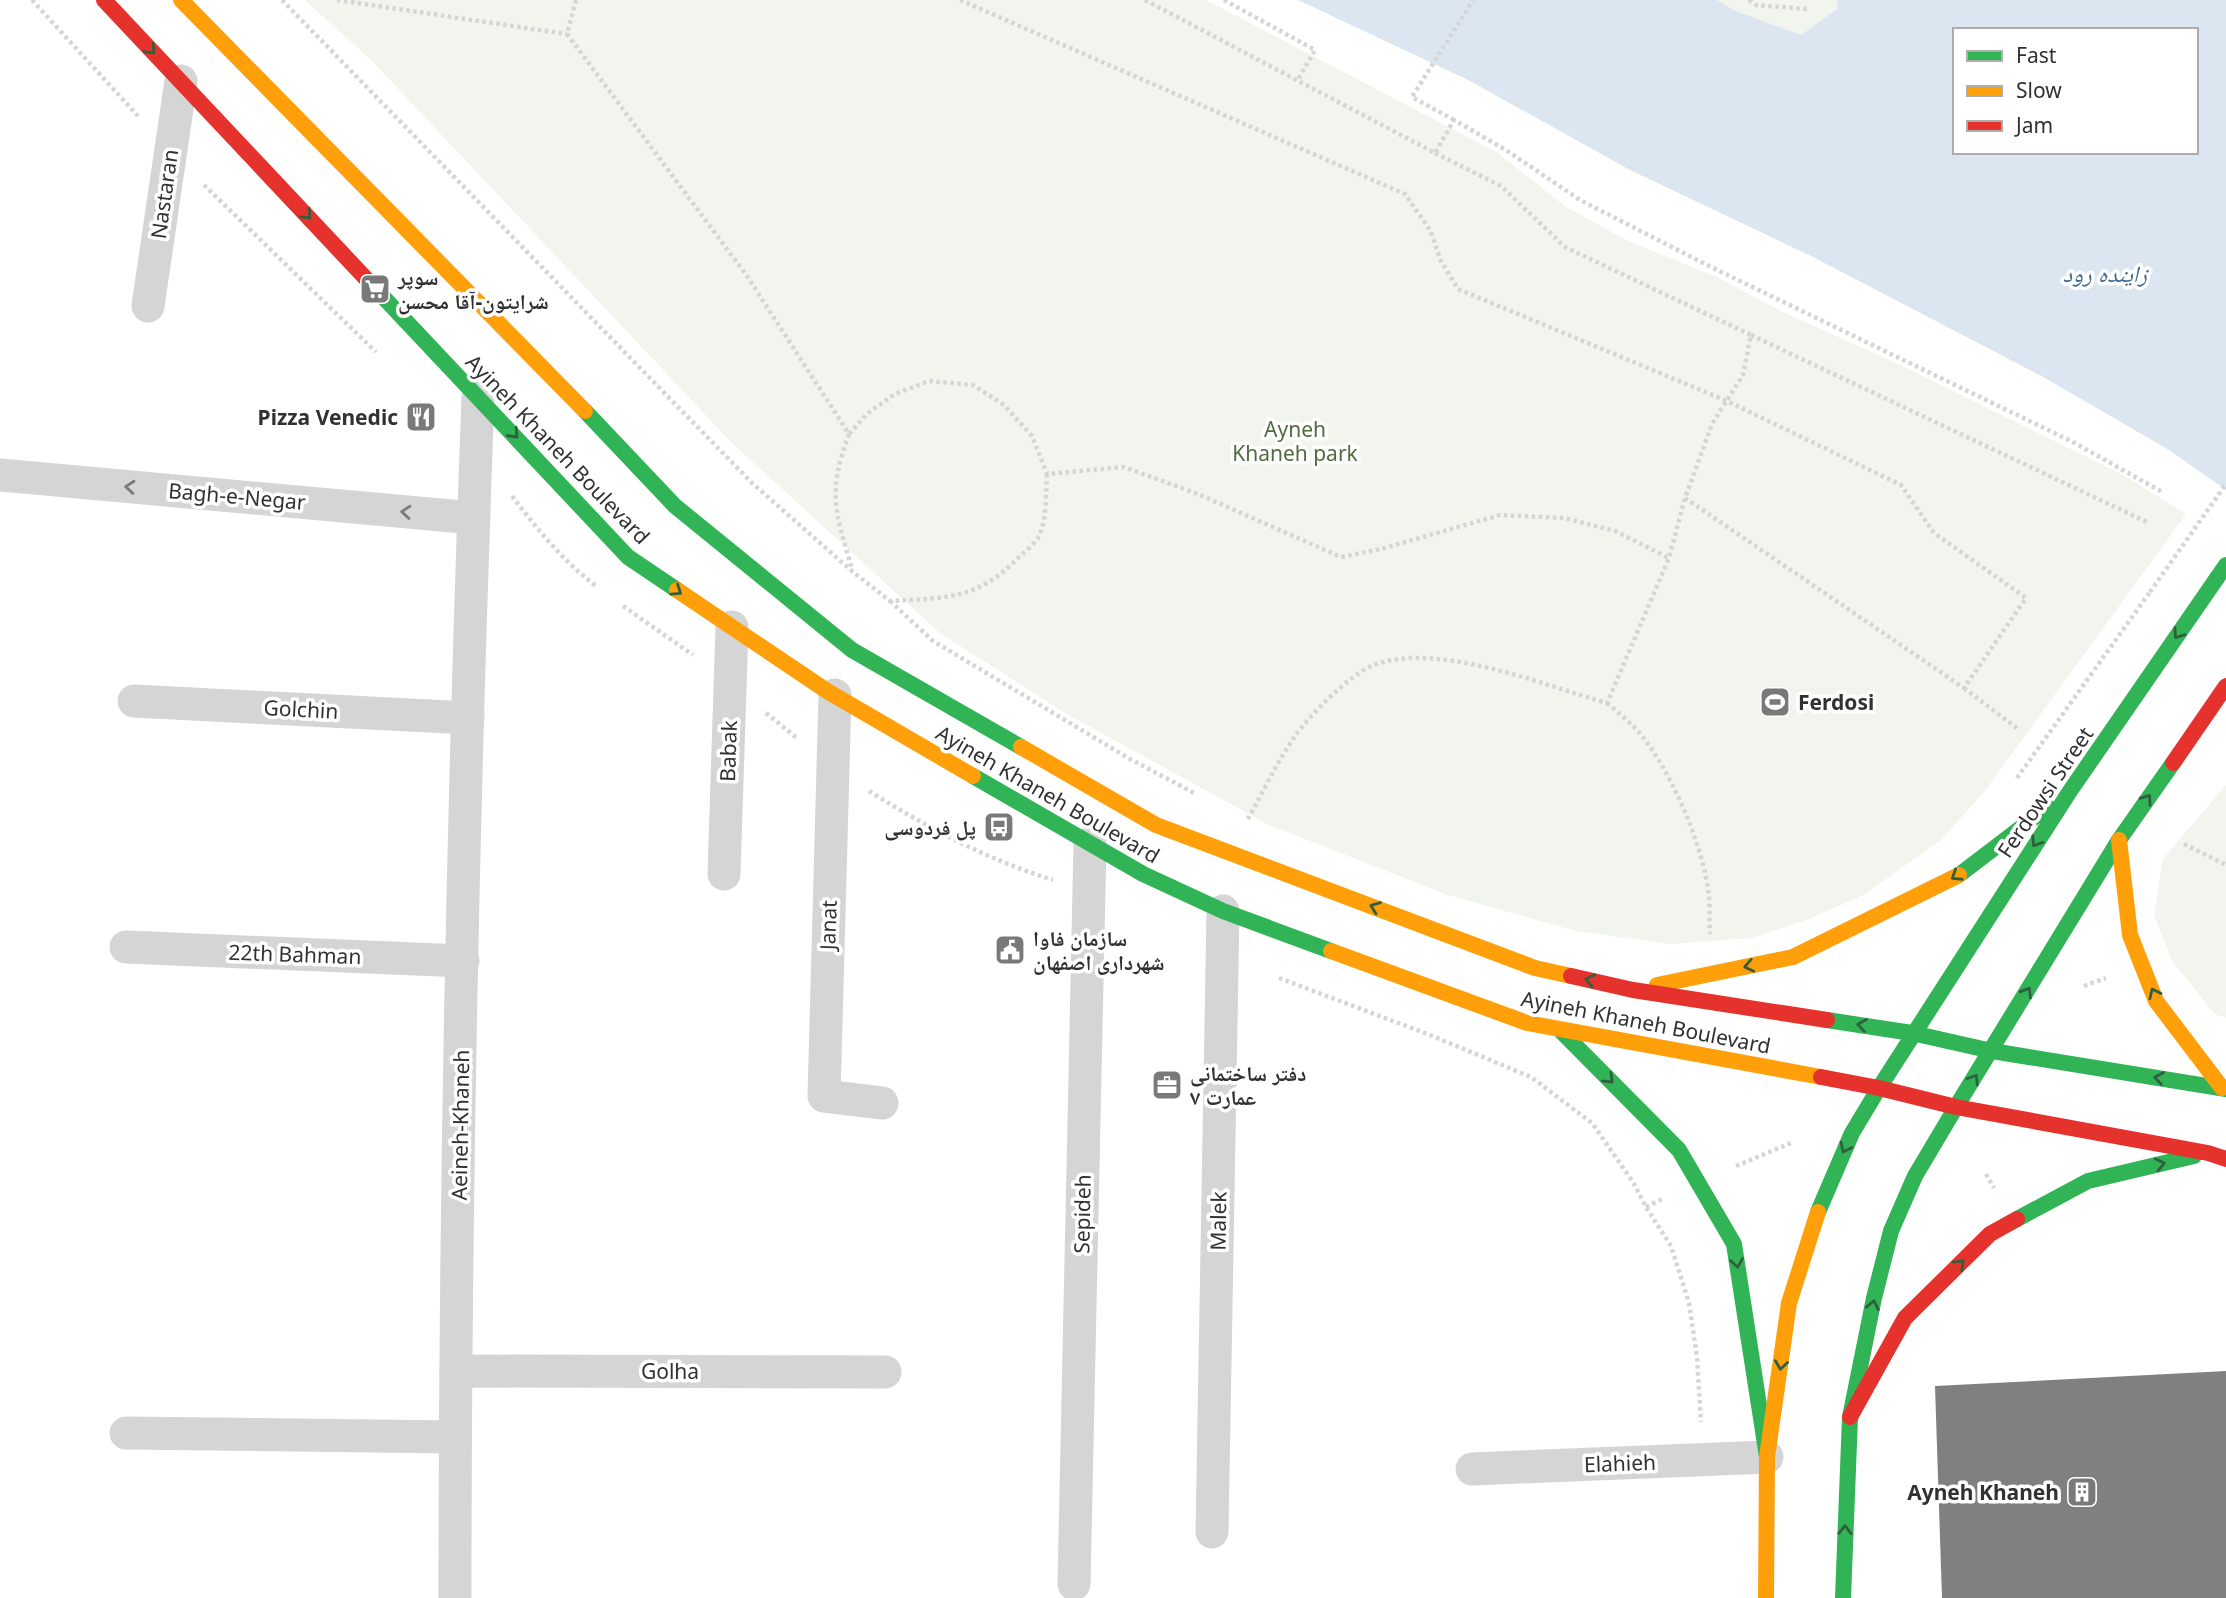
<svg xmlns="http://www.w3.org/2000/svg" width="2226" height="1598" font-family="'Noto Sans','Noto Naskh Arabic',sans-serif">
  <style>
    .green { fill: #f1f5ee }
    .water { fill: #dce6f1; fill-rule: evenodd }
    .building { fill: #808080 }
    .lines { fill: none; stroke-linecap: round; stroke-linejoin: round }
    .path { stroke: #d5d5d5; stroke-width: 4.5; stroke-dasharray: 3.5 3.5; stroke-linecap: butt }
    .street { stroke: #d5d5d5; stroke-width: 33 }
    .fast { stroke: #30b455; stroke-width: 16 }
    .slow { stroke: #ff9f0a; stroke-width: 16 }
    .jam { stroke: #e5322d; stroke-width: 16 }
    .path-bridge { stroke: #d5d5d5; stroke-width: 4.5; stroke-dasharray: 3.5 3.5; stroke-linecap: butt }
    .fast-bridge { stroke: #30b455; stroke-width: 16 }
    .oneway { stroke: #315f3e }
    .oneway2 { stroke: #7b7b7b }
    .labels { text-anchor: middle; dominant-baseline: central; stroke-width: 7; stroke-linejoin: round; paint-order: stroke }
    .street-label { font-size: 21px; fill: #313131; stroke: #fff }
    .poi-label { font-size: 21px; font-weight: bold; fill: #313131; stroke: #fff; text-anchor: start }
    .park-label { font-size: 21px; fill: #4f6b3f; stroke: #fff }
    .water-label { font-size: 23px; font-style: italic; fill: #426890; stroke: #fff }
  </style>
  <rect width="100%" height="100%" fill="#fff"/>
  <g class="green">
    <path d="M305,0H1206L1498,153L1566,207L1628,241L1719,278L1783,312L1896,363L2125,476L2186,514L1984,792L1941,840L1865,894L1809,919L1751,938L1670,944L1576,931L1448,895L1267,824L1065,713L940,633L732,443L373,62Z"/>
    <path d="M1717,0H1838V9L1801,35L1733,10Z"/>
    <path d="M2226,785V1018L2215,1014L2172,961L2154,915L2163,859Z"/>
  </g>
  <path class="water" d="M1298,0H1717L1733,10L1801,35L1837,9L1838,0H2226V490L2169,450L2045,378L1813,257L1630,170L1470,81ZM1955,30H2196V152H1955Z"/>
  <path class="building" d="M2226,1371V1598H1942L1935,1386Z"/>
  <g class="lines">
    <g class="path">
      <path d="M32,0L138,116"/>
      <path d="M282,0L752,483L853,572L890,601C945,598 978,600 1019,557C1025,552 1033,545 1038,538C1047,522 1046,492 1047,474"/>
      <path d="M337,0L567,34"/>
      <path d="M576,0L567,34L747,276L849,434L868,413L895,394L929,381L973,385L1004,405L1032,436L1047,474L1124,467L1198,494L1341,557L1381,549L1500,515L1564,518L1615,531L1669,558"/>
      <path d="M960,0L1405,194L1430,230L1441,261L1458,289L1727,401L1901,485L1934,533L2026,598L1964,688L1685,498"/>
      <path d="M1145,0L1435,153L1454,120L1506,150L1580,200L1709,266L2071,441L2164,493"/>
      <path d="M1224,0L1315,50L1297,81"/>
      <path d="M1749,0L1756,5L1807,9"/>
      <path d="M1454,120L1412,97L1473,0"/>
      <path d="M204,185L376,352"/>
      <path d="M1751,335L2149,523"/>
      <path d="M849,434C827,494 835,510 852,569"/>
      <path d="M512,496C537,529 563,561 596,586"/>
      <path d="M890,601L933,641L1130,759L1196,794"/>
      <path d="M623,606L693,655"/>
      <path d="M1964,688L2018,729"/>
      <path d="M1607,703C1616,711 1626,719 1635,728C1669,764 1704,847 1709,896C1710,909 1709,922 1710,934"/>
      <path d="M766,713L797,738"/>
      <path d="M2017,778L2150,592"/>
      <path d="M869,791C928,828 986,859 1053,880"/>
      <path d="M1248,819C1263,792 1277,762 1295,736C1310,715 1350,674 1374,665C1438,641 1542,685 1607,703L1669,558L1685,498L1712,424L1743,375L1751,335L1565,247L1501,186L1435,153"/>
      <path d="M2184,844L2226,865"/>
      <path d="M1279,978L1430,1035L1531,1077L1592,1123L1633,1182L1646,1207L1671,1246L1689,1303L1697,1357L1701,1422"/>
      <path d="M2084,986L2106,978"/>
      <path d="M1736,1166L1791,1143"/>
      <path d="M1986,1174L1994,1188"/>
      <path d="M1646,1207L1664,1198"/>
    </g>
    <g class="street">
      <path d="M148,306L181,81"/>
      <path d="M0,475L474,518"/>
      <path d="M835,695L824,1096L882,1103"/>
      <path d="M134,701L468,718"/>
      <path d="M724,874L732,627"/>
      <path d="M126,947L463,961"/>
      <path d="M456,1371L885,1372"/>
      <path d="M126,1433L455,1437"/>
      <path d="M1472,1469L1767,1457"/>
      <path d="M1212,1532L1223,911"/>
      <path d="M1074,1584L1090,843"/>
      <path d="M455,1598C455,1198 463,797 478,397"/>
    </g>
    <g class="fast">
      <path d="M371,284L628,557L677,590"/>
      <path d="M585,411L675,506L852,650L1021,747"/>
      <path d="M973,776L1143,874L1223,911L1331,951"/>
      <path d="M1959,875L2048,807"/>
      <path d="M1827,1020L1912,1033L1992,1051L2226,1089"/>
      <path d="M1561,1031L1679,1150L1734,1244L1767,1457"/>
      <path d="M1879,1088L2070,791L2217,578"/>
      <path d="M1956,1107L2119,840L2173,763"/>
      <path d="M1818,1212L1852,1133L1879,1088"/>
      <path d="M2017,1219L2088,1181L2194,1156"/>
      <path d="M1843,1598L1850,1417L1874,1298L1891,1231L1915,1176L1956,1107"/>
    </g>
    <g class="slow">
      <path d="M181,0L585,411"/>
      <path d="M677,590L827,691L973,776"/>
      <path d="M1021,747L1156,825L1535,968L1571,976"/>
      <path d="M2119,840L2130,935L2156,1001L2222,1088"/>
      <path d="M1331,951L1527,1023L1821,1077"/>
      <path d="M1657,985L1793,957L1959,875"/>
      <path d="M1766,1598L1767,1457L1789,1303L1818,1212"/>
    </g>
    <g class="jam">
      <path d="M104,0L371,284"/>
      <path d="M2173,763L2226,686"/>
      <path d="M1571,976L1633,990L1827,1020"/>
      <path d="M1821,1077L1879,1088L1956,1107L2208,1153L2226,1159"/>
      <path d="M1850,1417L1905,1318L1990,1234L2017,1219"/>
    </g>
    <path class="path-bridge" d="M2150,592L2226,484"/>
    <path class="fast-bridge" d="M2217,578L2226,565"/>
  </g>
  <defs><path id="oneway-chevron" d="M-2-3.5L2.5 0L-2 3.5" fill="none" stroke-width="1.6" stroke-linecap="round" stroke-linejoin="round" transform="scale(1.75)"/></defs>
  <g class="oneway">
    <use href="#oneway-chevron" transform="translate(151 50) rotate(47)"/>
    <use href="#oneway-chevron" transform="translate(307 215) rotate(47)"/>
    <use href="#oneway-chevron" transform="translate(514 434) rotate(47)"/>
    <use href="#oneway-chevron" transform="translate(677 591) rotate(34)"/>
    <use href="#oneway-chevron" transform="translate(2178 634) rotate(125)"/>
    <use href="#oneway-chevron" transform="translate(2147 799) rotate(-55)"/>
    <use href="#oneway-chevron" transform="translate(2036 842) rotate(123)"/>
    <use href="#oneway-chevron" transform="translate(1956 876) rotate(147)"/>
    <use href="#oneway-chevron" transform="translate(1375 907) rotate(-159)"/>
    <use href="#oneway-chevron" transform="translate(1749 966) rotate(168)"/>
    <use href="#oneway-chevron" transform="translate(1590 980) rotate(-167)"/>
    <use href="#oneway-chevron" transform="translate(2027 992) rotate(-59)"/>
    <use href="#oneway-chevron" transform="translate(2154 993) rotate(-115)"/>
    <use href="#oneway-chevron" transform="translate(1862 1025) rotate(-171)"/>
    <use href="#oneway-chevron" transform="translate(2159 1078) rotate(-171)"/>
    <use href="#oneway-chevron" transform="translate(1609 1079) rotate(45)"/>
    <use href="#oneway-chevron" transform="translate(1974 1079) rotate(-58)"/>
    <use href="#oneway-chevron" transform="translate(1845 1148) rotate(116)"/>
    <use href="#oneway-chevron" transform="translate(2160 1164) rotate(-13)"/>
    <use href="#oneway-chevron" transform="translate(1737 1263) rotate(81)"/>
    <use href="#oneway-chevron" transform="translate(1960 1264) rotate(-44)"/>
    <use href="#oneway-chevron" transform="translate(1873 1305) rotate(-78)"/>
    <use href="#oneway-chevron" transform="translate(1781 1365) rotate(98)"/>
    <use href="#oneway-chevron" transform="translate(1845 1530) rotate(-89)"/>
  </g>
  <g class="oneway2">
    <use href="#oneway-chevron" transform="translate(130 487) rotate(-175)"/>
    <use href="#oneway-chevron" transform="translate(406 512) rotate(-175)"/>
  </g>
  <defs>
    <g id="supermarket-square" transform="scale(1.575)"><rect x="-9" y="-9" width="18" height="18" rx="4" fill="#797979" stroke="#fff"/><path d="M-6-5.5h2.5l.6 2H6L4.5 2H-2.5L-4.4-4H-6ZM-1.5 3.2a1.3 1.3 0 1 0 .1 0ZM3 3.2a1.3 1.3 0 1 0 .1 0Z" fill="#fff"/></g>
    <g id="restaurant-square" transform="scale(1.575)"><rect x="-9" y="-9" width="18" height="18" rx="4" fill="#797979" stroke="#fff"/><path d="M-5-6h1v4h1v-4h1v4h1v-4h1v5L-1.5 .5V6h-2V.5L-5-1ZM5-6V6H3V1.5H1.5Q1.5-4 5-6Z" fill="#fff"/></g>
    <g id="stadium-square" transform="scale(1.575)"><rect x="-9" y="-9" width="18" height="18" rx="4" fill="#797979" stroke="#fff"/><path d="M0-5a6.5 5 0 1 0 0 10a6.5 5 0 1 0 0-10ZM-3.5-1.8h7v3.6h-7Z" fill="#fff"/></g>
    <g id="bus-square" transform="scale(1.575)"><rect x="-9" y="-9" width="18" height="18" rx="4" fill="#797979" stroke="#fff"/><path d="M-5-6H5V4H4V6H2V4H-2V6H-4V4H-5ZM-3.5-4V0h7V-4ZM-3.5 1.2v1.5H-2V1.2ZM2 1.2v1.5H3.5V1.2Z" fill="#fff"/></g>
    <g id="civic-square" transform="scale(1.575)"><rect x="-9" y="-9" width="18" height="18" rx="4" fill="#797979" stroke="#fff"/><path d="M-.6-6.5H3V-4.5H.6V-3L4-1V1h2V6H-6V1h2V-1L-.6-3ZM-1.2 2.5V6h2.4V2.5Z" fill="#fff"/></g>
    <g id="office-square" transform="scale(1.575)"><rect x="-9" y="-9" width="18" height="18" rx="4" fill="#797979" stroke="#fff"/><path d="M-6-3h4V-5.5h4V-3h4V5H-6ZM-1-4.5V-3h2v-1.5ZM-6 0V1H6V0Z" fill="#fff"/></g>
    <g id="building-square" transform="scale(1.575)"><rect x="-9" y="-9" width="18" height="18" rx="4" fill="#797979" stroke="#fff"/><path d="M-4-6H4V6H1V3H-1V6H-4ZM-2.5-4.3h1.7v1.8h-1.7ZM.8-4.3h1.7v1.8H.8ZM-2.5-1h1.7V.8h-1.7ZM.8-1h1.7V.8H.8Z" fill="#fff"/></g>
  </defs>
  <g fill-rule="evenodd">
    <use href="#supermarket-square" x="375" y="289"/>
    <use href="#restaurant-square" x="421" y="417"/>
    <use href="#stadium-square" x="1775" y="702"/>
    <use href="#bus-square" x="999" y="827"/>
    <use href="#civic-square" x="1010" y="950"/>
    <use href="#office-square" x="1167" y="1085"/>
    <use href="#building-square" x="2082" y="1492"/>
  </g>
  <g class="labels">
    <g class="street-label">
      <text transform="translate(164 194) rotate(-82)">Nastaran</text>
      <text transform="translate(558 449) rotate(46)">Ayineh Khaneh Boulevard</text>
      <text transform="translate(237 496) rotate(5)">Bagh-e-Negar</text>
      <text transform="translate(301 709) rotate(3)">Golchin</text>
      <text transform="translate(728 751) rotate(-88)">Babak</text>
      <text transform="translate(2045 792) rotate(-56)">Ferdowsi Street</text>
      <text transform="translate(1048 794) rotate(30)">Ayineh Khaneh Boulevard</text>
      <text transform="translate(828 925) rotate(-88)">Janat</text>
      <text transform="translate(295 954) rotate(2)">22th Bahman</text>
      <text transform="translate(1646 1022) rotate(11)">Ayineh Khaneh Boulevard</text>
      <text transform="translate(460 1125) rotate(-89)">Aeineh-Khaneh</text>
      <text transform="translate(1082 1214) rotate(-89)">Sepideh</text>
      <text transform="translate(1218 1221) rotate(-89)">Malek</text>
      <text x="670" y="1371">Golha</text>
      <text transform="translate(1620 1463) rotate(-2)">Elahieh</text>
    </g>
    <g class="poi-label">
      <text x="398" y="277">سوپر<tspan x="398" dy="24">شرایتون-آقا محسن</tspan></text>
      <text x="398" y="417" text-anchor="end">Pizza Venedic</text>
      <text x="1798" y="702">Ferdosi</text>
      <text x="976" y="827" text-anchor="end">پل فردوسی</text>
      <text x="1033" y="938">سازمان فاوا<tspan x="1033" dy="24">شهرداری اصفهان</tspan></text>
      <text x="1190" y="1073">دفتر ساختمانی<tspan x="1190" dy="24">عمارت ۷</tspan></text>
      <text x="2059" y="1492" text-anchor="end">Ayneh Khaneh</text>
    </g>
    <g class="park-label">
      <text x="1295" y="429">Ayneh<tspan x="1295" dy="24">Khaneh park</tspan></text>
    </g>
    <g class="water-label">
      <text x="2105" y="273">زاینده رود</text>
    </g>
  </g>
  <rect x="1953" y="28" width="245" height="126" fill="#ffffff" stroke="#adadad" stroke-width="2"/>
  <rect x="1967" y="51" width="35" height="10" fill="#30b455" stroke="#adadad" stroke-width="2"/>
  <text x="2016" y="63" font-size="21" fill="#313131">Fast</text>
  <rect x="1967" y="86" width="35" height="10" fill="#ff9f0a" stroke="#adadad" stroke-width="2"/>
  <text x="2016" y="98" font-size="21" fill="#313131">Slow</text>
  <rect x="1967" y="121" width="35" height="10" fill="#e5322d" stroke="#adadad" stroke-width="2"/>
  <text x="2016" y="133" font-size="21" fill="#313131">Jam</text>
</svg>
